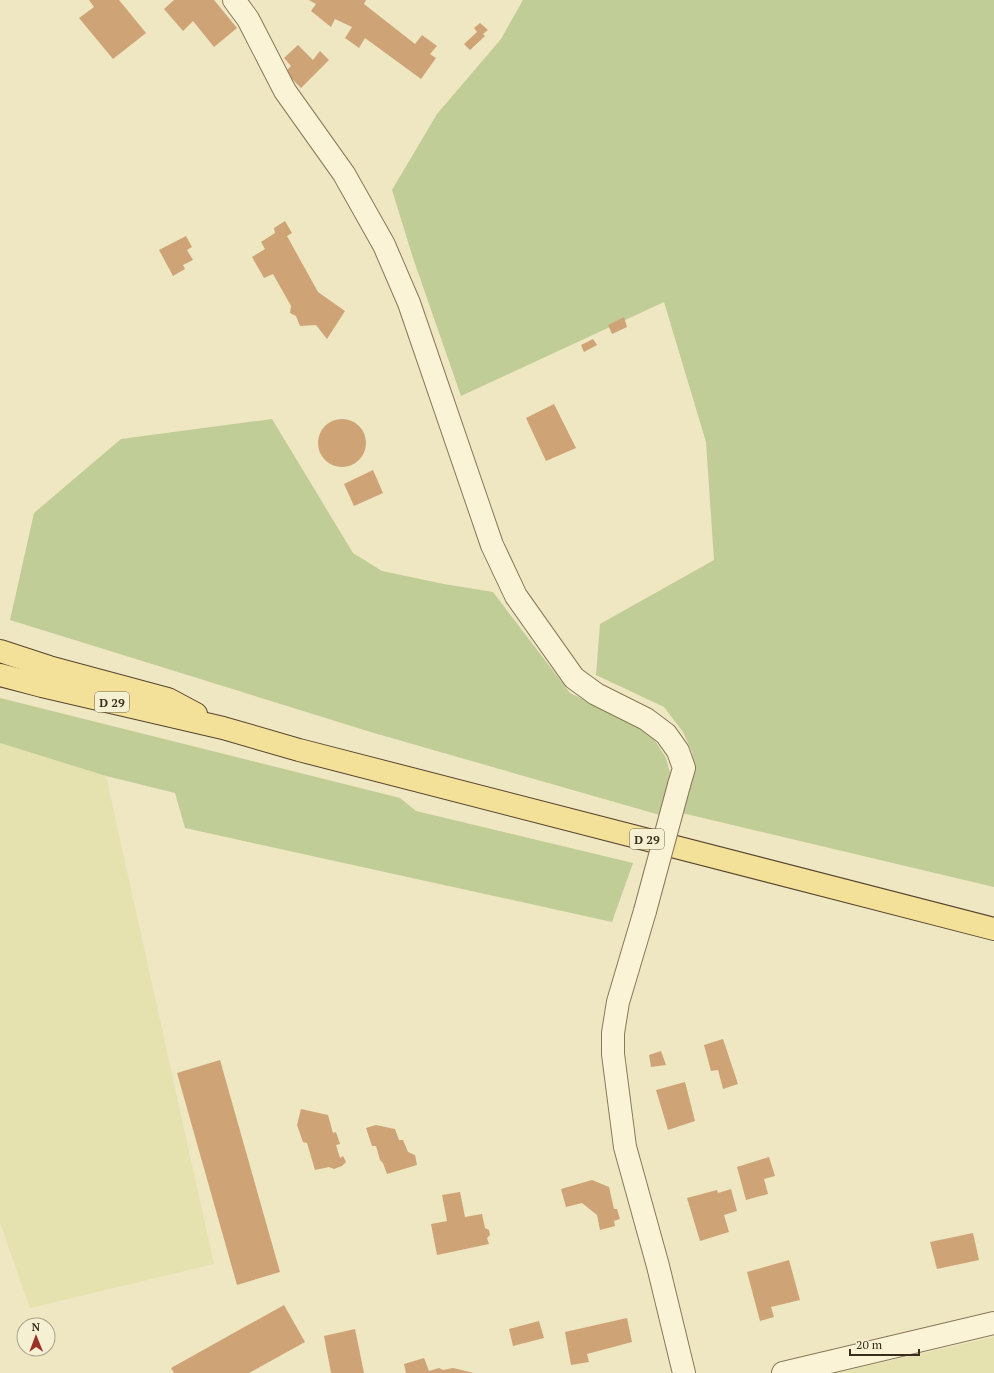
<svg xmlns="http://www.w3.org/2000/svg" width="994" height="1373" font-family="'PT Serif',serif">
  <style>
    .farmland { fill: #e5e2af }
    .green { fill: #c1cd96 }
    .building { fill: #cea477 }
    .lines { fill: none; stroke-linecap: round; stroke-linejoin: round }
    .minor-casing { stroke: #897859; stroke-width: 24 }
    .major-casing { stroke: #57452d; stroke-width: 24 }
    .minor { stroke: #faf3d6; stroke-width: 22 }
    .major { stroke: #f3e099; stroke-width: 22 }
    .minor-bridge-casing { stroke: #897859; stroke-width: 24; stroke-linecap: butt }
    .minor-bridge { stroke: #faf3d6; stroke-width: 22 }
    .labels { text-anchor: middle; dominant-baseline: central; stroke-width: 3; stroke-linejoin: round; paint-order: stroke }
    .shield { fill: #f6f0d2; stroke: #726853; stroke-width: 1 }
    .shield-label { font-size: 12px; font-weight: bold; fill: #392d1d }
  </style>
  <rect width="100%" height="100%" fill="#efe6c2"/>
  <g class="farmland">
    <path d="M0,743L106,776L214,1264L30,1308L0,1223Z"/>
    <path d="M994,1337V1373H837Z"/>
  </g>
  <g class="green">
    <path d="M523,0H994V887L682,813L693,763L692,752L683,732L664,707L596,675L600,624L714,560L706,442L664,302L461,396L413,258L392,190L437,114L501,39Z"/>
    <path d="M272,419L353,553L382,571L444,584L493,592L570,693L636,724L654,739L666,758L670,773L668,783L660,815L374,733L10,620L34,513L121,439Z"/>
    <path d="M0,698L400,798L416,811L633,863L612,922L185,828L175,793L106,776L0,743Z"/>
  </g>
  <g class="building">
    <path d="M89,0H119L146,33L113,59L79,18L94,7Z"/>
    <path d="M174,0H214L237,28L214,47L193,21L183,31L164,9Z"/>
    <path d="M309,0H366L364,4L415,44L422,35L437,46L430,54L436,58L421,79L365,38L359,48L345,38L352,27L335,19L331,27L311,11L316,4Z"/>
    <path d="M480,23L488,30L483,34L485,36L470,50L464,44L477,32L474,28Z"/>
    <path d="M298,45L313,60L320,51L329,60L301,88L285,72L291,66L284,58Z"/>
    <path d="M285,221L292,233L287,236L318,292L345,311L327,339L316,325L300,326L296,316L290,313L291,306L273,274L264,278L252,257L265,249L261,242L275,233L274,228Z"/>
    <path d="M186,236L192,247L187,250L193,260L183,265L185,269L173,276L159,250Z"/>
    <path d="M624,317L627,327L612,334L608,325Z"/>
    <path d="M593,339L597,345L584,352L581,345Z"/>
    <path d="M554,404L576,448L546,461L526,418Z"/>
    <circle cx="342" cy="443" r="24"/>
    <path d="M373,470L383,493L354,506L344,484Z"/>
    <path d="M723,1039L738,1084L723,1089L718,1070L711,1071L704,1045Z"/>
    <path d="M661,1051L666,1065L651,1067L649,1055Z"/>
    <path d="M220,1060L280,1272L237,1285L177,1073Z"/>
    <path d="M685,1082L695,1121L668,1130L656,1090Z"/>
    <path d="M301,1109L328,1115L333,1133L336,1132L340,1144L336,1145L340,1158L343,1156L346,1162L342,1166L334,1169L329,1167L315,1170L307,1143L303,1142L297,1125Z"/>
    <path d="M376,1125L395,1129L399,1140H403L408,1152L415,1155L417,1165L387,1174L383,1163L380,1160L376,1146H372L366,1128Z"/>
    <path d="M769,1157L775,1176L764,1179L768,1194L746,1200L737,1167Z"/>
    <path d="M592,1180L609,1187L614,1209H617L620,1219L614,1221L615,1226L600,1230L597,1215L582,1203L566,1207L561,1189Z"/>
    <path d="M731,1189L737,1211L724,1215L729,1232L700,1241L687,1198L717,1190L718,1193Z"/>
    <path d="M460,1192L465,1217L482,1214L485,1228L489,1230L490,1235L487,1238L489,1244L437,1255L431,1224L447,1221L442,1195Z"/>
    <path d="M973,1233L979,1260L937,1269L930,1242Z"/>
    <path d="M789,1260L800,1300L771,1307L774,1317L760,1321L747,1272Z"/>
    <path d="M284,1305L305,1342L249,1373H174L171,1368Z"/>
    <path d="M627,1318L632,1342L587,1354L589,1362L571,1365L565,1332Z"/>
    <path d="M539,1321L544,1338L513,1346L509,1329Z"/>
    <path d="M355,1329L364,1373H331L324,1336Z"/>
    <path d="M424,1358L429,1371L439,1368L443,1370L453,1368L474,1373H406L404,1364Z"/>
  </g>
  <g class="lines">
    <g class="minor-casing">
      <g id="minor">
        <path d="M234,0L248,19L285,91L344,174L384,245L409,303L492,545L516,596L574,678L596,694L646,719L666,734L678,751L684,768L679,785"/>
        <path d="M645,911L618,1002L613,1033V1054L625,1147L658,1266L684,1373"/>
        <path d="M783,1373L994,1323"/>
      </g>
    </g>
    <g class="major-casing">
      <g id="major">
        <path d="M0,651L49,667L168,699L196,714"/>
        <path d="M0,675L42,686L223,728L299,750L994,929"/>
      </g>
    </g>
    <use href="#minor" class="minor"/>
    <use href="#major" class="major"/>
    <g class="minor-bridge-casing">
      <path id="minor-bridge" d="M645,911L679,785"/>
    </g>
    <use href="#minor-bridge" class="minor-bridge"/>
  </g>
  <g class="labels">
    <g class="shield">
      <rect x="95" y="692" width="34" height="20" rx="3"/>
      <rect x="630" y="829" width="34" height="20" rx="3"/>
    </g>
    <g class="shield-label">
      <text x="112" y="702">D 29</text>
      <text x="647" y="839">D 29</text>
    </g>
  </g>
  <g transform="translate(36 1337) rotate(359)"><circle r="19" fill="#f6f0d2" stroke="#aaa28a"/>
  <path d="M0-3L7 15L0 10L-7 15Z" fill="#9a3227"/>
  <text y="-6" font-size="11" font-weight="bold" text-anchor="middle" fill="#392d1d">N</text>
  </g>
  <path d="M850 1349v6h69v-6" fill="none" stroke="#392d1d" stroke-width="2"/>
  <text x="856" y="1349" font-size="12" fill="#392d1d" stroke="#f6f0d2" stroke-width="3" paint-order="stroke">20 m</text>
</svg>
